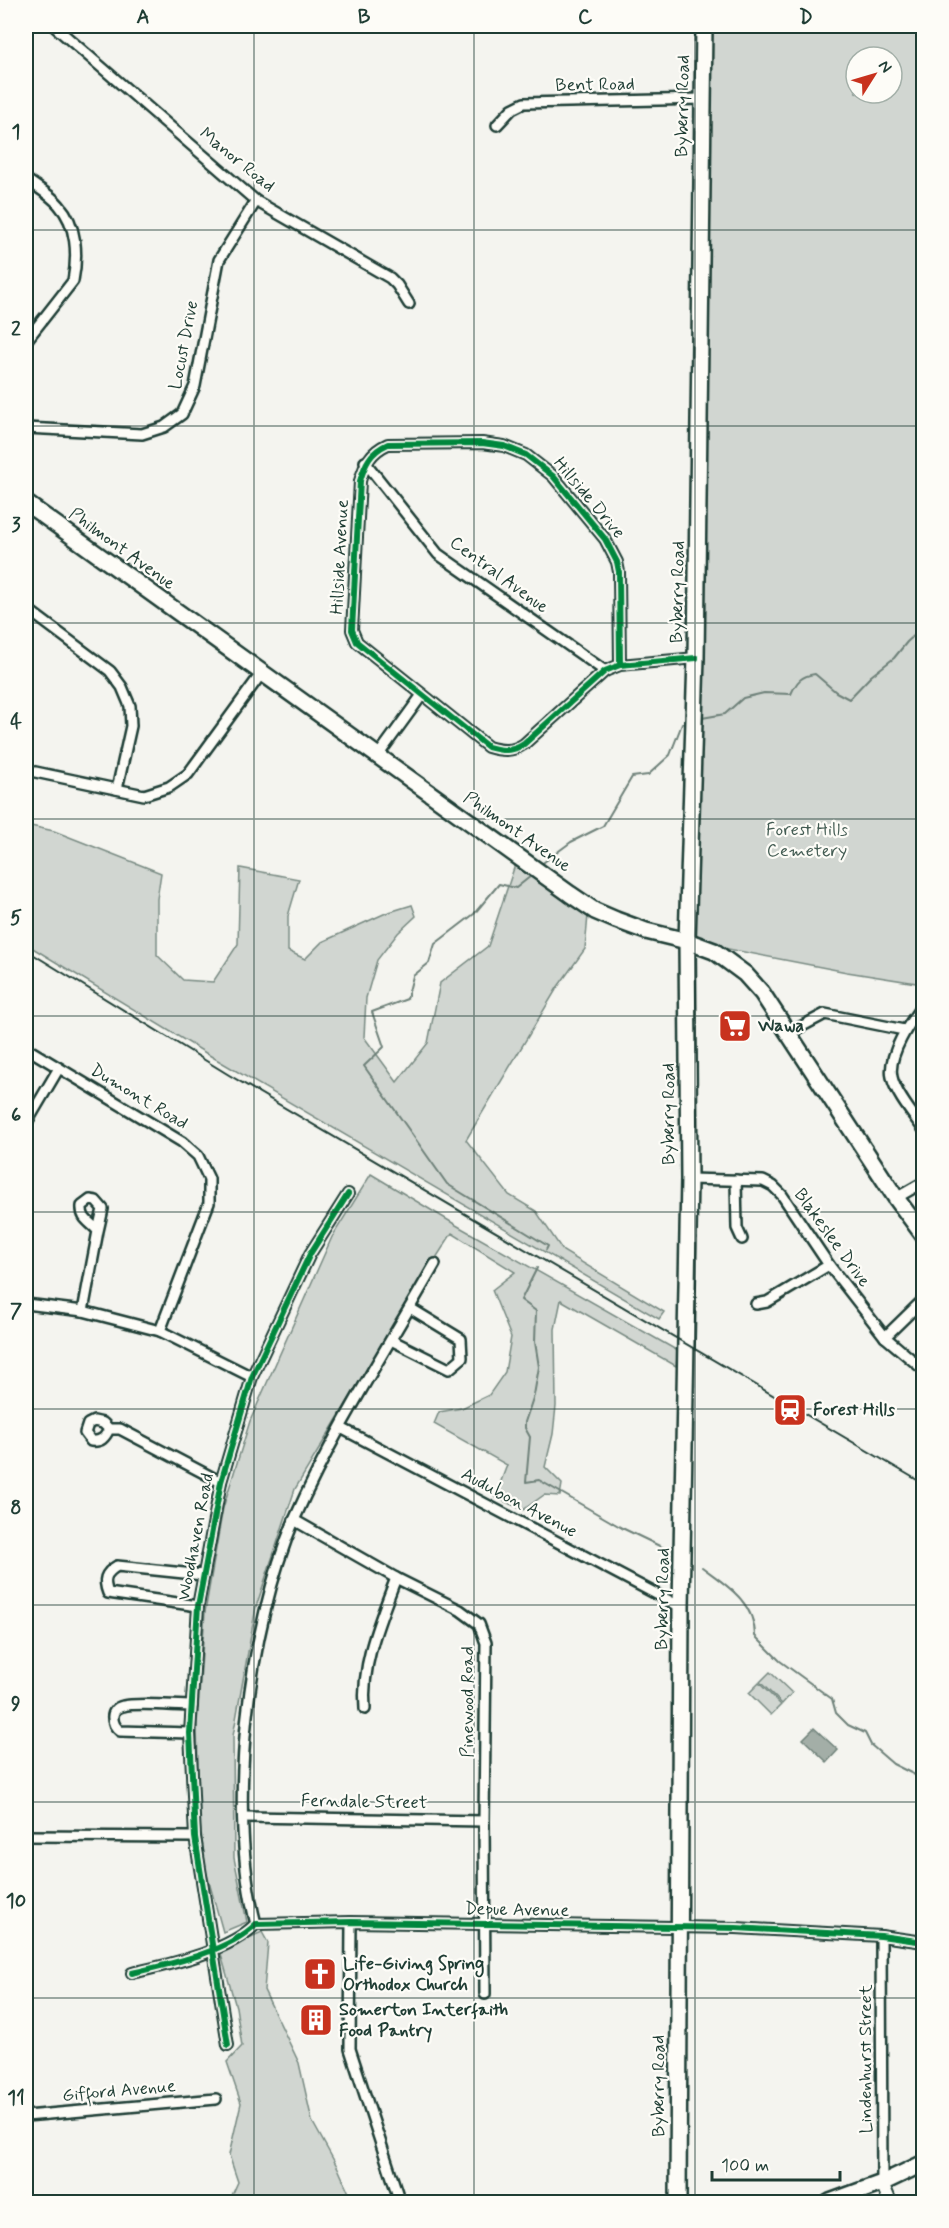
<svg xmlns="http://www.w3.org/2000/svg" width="949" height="2228" font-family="Mynerve,sans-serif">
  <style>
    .green { fill: #d1d6d1; stroke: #788a82; stroke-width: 1.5; fill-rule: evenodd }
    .water { fill: #a3aea7; stroke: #6e8179; stroke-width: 1.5 }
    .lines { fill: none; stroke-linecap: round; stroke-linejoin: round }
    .stream { stroke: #6e8179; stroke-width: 2 }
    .minor-casing { stroke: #1f3d34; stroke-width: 14 }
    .tertiary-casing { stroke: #1f3d34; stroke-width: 16 }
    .primary-casing { stroke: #1f3d34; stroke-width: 20 }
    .minor { stroke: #fdfcf7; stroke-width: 9 }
    .tertiary { stroke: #fdfcf7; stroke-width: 12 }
    .primary { stroke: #fdfcf7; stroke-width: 15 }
    .rail { stroke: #1f3d34; stroke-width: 2 }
    .cycleway-casing { stroke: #fdfcf7; stroke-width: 10 }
    .cycleway { stroke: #00873e; stroke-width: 6 }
    .grid { fill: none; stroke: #1f3d34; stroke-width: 1.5; stroke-opacity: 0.55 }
    .labels { text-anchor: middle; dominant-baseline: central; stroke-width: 4.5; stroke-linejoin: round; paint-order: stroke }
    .street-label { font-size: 18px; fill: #1f3d34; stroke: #fdfcf7 }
    .park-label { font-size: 18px; fill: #435c53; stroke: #fdfcf7 }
    .poi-label { font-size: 18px; font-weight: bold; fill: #1f3d34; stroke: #fdfcf7; text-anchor: start }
    .neatline { fill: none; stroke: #1f3d34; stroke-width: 2 }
    .grid-label { font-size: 20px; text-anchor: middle; font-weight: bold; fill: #1f3d34 }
  </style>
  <rect width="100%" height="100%" fill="#f4f4ef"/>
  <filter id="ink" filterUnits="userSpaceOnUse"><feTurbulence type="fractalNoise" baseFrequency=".0167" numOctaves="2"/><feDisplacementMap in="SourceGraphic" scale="12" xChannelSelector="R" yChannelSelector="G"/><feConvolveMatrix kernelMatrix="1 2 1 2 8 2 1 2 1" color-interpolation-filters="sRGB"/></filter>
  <g filter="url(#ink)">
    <g class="green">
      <path d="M705,26H923V984L847,972L687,941ZM856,57H892V93H856Z"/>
      <path d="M26,825L54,831L161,873L157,899V955L183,980L213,982L238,944L240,868L299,879L288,916V951L305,959L322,942L386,913L412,905L416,916L398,933L377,960L366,998L364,1037L397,1082L428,1043L440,983L488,946L515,865L588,915L585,949L557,988L466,1140L509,1195L536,1211L563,1251L664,1312L659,1319L209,1055L26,944Z"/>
      <path d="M371,1174L456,1225L678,1351L676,1366L561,1300L555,1329L556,1406L553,1434L545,1467L562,1484L560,1496L544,1495L523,1510L495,1497L507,1465L434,1424L439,1412L462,1408L489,1395L505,1372L511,1337L492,1290L515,1272L452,1233L402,1311L295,1489L256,1607L233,1736L234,1858L247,1922L223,1932L206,1871L199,1816L197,1724L205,1612L223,1508L250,1421L332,1237Z"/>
      <path d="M770,1672L792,1693L782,1704L760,1682Z"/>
      <path d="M759,1683L781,1705L771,1715L749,1693Z"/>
      <path d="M262,1932L268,1943L264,1990L299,2063L312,2121L338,2168L353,2202H229L238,2182L229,2155L241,2103L227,2062L242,2046L236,2007L220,1951Z"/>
    </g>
    <path class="water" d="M814,1728L838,1750L827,1762L803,1739Z"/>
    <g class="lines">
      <g class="stream">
        <path d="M702,718L725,714L743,698L764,693L791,694C797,681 801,676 815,674L836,692L849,699L871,676L894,658L907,642L918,632L924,633"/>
        <path d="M540,865L571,842L603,826L632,777L648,775L670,755L682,724L688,721"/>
        <path d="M531,876L516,888L499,884L474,914L435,944L429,963L413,976L407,999L372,1012L384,1047L364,1066L447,1184L548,1246L546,1250"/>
        <path d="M537,1268L521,1300L536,1311L535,1342L539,1367L534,1395L525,1422V1428L530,1437L526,1482L539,1480L622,1528L670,1551"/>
        <path d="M702,1567C726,1585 755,1602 755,1636L780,1661L832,1699L836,1713L848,1725L865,1733L871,1745L893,1764L917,1776L924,1774"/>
      </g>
      <g class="minor-casing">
        <g id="minor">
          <path d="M54,26L256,201L390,278L397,285L409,304"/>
          <path d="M497,125L512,109L524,103L703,99"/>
          <path d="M26,179C36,187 50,194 59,205C77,225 78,255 73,281L26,341V346"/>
          <path d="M26,428L142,434L164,427L182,414L195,386L219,260L256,201"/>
          <path d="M365,462L438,554L605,671"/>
          <path d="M26,608L110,671L122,687L130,706L131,726L117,789"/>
          <path d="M620,665L619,572L617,562L605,539L553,476L526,455L504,446L482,443L388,444C370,452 365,464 360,481L352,630L357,642L488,747C502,751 512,752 524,744L605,671L620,665L696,658"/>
          <path d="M377,757L422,695"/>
          <path d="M26,770L144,795L169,787L188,774L261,674"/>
          <path d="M923,1004C911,1021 887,1055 892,1077C895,1093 914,1116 924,1130"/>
          <path d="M789,1033L825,1014L904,1030"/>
          <path d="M26,1048L182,1142L198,1156L209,1179V1203L160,1331"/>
          <path d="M26,1124L59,1068"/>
          <path d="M689,1179L763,1181L773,1186L782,1195L829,1265L885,1337L924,1370"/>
          <path d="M736,1180L737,1228L742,1239"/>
          <path d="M896,1198L924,1182"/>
          <path d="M26,1304L83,1311L160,1331L252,1377"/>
          <path d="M756,1304L767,1302L829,1265"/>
          <path d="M83,1311L98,1231C90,1221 81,1220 82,1206L90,1200L96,1201L103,1209L98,1231"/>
          <path d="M885,1337L924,1299"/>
          <path d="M391,1340L449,1369L462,1358L461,1339L410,1308"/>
          <path d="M341,1428L681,1607"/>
          <path d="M109,1429L103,1423L94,1421L88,1424L85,1433L91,1441C101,1442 105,1438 109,1429H120L221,1482"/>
          <path d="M294,1520L396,1578L460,1610L479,1624L486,1643L484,1821L485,1994"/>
          <path d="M198,1606L108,1593C103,1580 105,1573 117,1566L203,1575"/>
          <path d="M365,1709C361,1663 380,1620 396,1578"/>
          <path d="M190,1733L120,1731C111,1724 109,1709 123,1706C137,1702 175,1706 192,1706"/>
          <path d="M243,1817L484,1821"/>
          <path d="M26,1836L195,1837"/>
          <path d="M351,1922L350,2049L400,2202"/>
          <path d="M256,1924C226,1808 248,1628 295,1518C334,1430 387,1348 435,1264"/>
          <path d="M881,1936L882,2183"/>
          <path d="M132,1973C170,1964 228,1952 256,1924L351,1922L736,1928L881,1936L924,1942"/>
          <path d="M228,2045L195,1837L190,1733L198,1606L221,1482L252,1377L310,1254L348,1194"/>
          <path d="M26,2116L216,2099"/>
        </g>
      </g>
      <g class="tertiary-casing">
        <path id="tertiary" d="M882,2183L890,2202"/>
      </g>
      <g class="primary-casing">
        <g id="primary">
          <path d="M26,503L570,894L595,911L616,920L646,931L687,941L714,951L745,974L762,993L896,1198L924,1236"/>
          <path d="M678,2202L681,1607L689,1179L687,941L696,658L704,26"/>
          <path d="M830,2202L882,2183L924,2163"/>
        </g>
      </g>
      <use href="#minor" class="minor"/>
      <use href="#tertiary" class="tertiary"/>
      <use href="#primary" class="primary"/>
      <path class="rail" d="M26,950L229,1075L924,1484"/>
      <g class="cycleway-casing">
        <g id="cycleway">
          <path d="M620,665L619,572L617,562L605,539L553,476L526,455L504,446L482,443L388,444C370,452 365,464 360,481L352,630L357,642L488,747C502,751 512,752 524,744L605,671L620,665L696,658"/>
          <path d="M132,1973C170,1964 228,1952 256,1924L351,1922L736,1928L881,1936L924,1942"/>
          <path d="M228,2045L195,1837L190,1733L198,1606L221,1482L252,1377L310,1254L348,1194"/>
        </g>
      </g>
      <use href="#cycleway" class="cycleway"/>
    </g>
  </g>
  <path class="grid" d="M254,26V2202M474,26V2202M695,26V2202M26,230H924M26,426H924M26,623H924M26,819H924M26,1016H924M26,1212H924M26,1409H924M26,1605H924M26,1802H924M26,1998H924"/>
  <defs>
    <g id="supermarket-square" transform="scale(1.725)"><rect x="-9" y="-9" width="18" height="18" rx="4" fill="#c8321e" stroke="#fdfcf7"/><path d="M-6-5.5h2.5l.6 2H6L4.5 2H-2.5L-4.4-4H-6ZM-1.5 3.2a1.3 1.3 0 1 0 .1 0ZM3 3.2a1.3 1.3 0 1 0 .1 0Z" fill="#fff"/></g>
    <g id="station-square" transform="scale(1.725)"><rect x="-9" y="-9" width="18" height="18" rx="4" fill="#c8321e" stroke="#fdfcf7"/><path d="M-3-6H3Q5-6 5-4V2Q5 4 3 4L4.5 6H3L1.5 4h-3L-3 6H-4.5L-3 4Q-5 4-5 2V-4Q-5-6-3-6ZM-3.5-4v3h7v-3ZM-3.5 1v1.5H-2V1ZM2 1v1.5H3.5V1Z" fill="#fff"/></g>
    <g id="church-square" transform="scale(1.725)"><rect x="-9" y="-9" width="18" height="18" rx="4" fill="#c8321e" stroke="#fdfcf7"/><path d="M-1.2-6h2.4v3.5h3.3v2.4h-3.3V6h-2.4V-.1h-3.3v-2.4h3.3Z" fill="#fff"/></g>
    <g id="building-square" transform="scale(1.725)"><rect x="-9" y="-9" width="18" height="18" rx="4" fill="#c8321e" stroke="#fdfcf7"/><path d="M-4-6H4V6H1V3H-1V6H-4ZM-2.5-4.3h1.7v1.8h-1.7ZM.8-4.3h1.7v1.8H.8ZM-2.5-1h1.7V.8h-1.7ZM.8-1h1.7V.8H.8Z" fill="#fff"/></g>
  </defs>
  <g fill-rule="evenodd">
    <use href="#supermarket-square" x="735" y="1026"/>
    <use href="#station-square" x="790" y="1410"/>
    <use href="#church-square" x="320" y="1974"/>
    <use href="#building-square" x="316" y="2020"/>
  </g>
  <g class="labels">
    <g class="street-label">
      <text transform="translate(595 85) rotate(-1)">Bent Road</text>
      <text transform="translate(683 106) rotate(-89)">Byberry Road</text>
      <text transform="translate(237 160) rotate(39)">Manor Road</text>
      <text transform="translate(184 345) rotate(-79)">Locust Drive</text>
      <text transform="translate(589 498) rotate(50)">Hillside Drive</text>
      <text transform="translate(122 549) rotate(36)">Philmont Avenue</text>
      <text transform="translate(340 557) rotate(-87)">Hillside Avenue</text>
      <text transform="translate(499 575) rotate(36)">Central Avenue</text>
      <text transform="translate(678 592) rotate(-89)">Byberry Road</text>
      <text transform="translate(517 832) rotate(35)">Philmont Avenue</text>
      <text transform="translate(139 1097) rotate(31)">Dumont Road</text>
      <text transform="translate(669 1114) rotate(-90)">Byberry Road</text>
      <text transform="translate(832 1238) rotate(54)">Blakeslee Drive</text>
      <text transform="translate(519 1503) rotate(28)">Audubon Avenue</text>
      <text transform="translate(196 1537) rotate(-79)">Woodhaven Road</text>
      <text transform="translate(663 1599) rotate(-89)">Byberry Road</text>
      <text transform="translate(468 1702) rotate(-90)">Pinewood Road</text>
      <text transform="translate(364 1802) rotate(1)">Ferndale Street</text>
      <text transform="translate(517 1910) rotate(1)">Depue Avenue</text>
      <text transform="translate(866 2059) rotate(-90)">Lindenhurst Street</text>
      <text transform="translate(659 2086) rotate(-90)">Byberry Road</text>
      <text transform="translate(119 2091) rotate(-5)">Gifford Avenue</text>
    </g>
    <g class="park-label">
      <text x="807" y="830">Forest Hills<tspan x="807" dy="21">Cemetery</tspan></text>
    </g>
    <g class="poi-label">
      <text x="758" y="1026">Wawa</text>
      <text x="813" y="1410">Forest Hills</text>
      <text x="343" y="1964">Life-Giving Spring<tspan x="343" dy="21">Orthodox Church</tspan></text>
      <text x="339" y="2010">Somerton Interfaith<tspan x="339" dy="21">Food Pantry</tspan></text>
    </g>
  </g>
  <rect width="949" height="2228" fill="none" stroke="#fdfcf7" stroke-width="66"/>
  <g transform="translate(874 75) rotate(53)"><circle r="28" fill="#fdfcf7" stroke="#a4b0a9" stroke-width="1.5"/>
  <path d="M0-4.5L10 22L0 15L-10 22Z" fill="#c8321e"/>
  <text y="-9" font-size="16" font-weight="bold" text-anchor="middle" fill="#1f3d34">N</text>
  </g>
  <path d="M712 2171v9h128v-9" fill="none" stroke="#1f3d34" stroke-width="3"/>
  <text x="721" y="2171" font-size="18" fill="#1f3d34" stroke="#fdfcf7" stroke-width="4.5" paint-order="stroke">100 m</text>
  <rect x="33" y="33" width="883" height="2162" class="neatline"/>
  <g class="grid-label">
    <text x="143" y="23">A</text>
    <text x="364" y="23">B</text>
    <text x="585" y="23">C</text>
    <text x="806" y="23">D</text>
    <text x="16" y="138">1</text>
    <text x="16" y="335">2</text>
    <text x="16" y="531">3</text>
    <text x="16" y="728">4</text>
    <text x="16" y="924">5</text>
    <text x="16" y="1121">6</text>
    <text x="16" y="1317">7</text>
    <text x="16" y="1514">8</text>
    <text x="16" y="1710">9</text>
    <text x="16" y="1907">10</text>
    <text x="16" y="2104">11</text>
  </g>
</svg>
